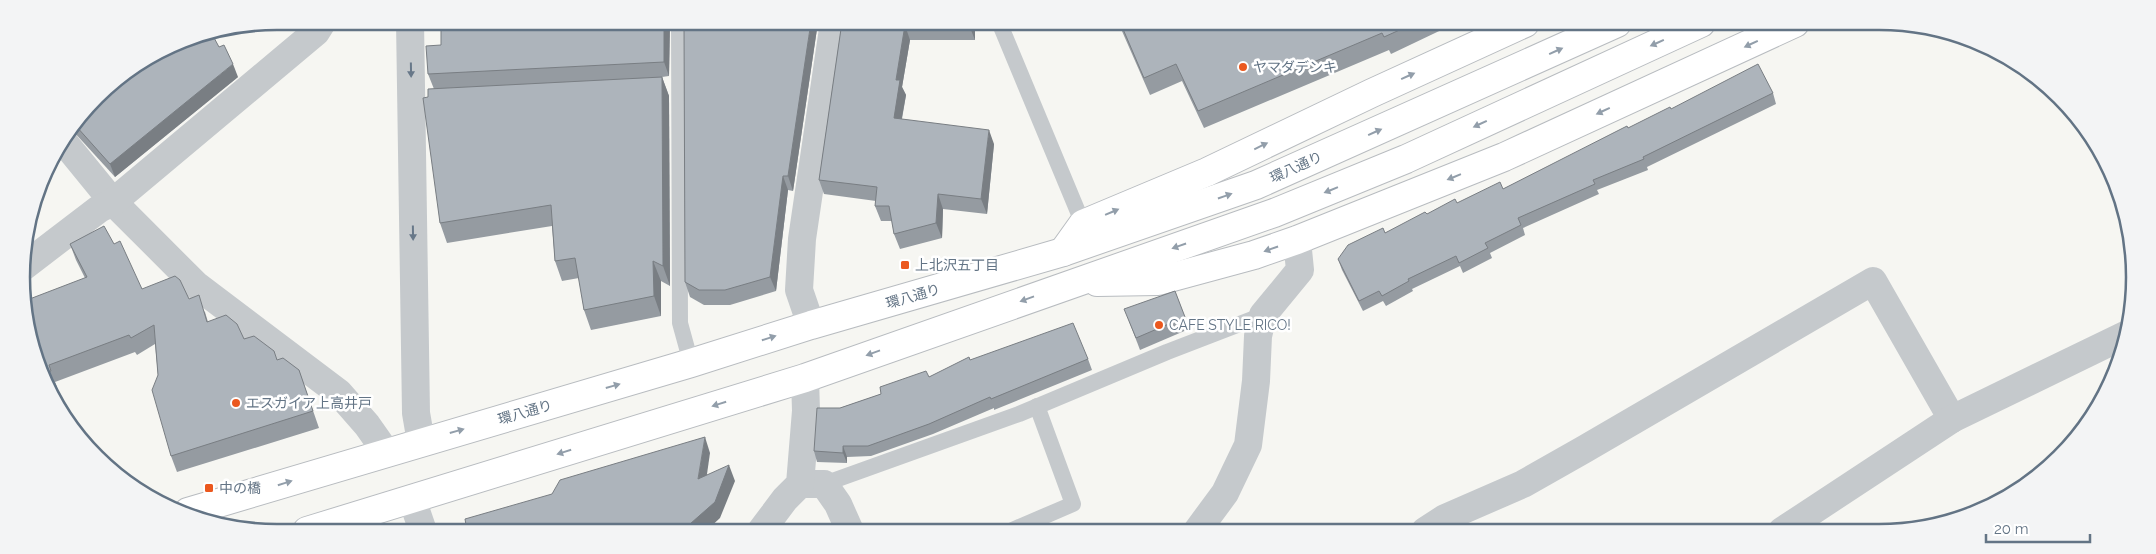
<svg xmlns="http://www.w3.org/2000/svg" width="2156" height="554" font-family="Raleway,'Noto Sans JP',sans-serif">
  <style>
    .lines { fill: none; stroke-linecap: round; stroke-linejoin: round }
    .primary-casing { stroke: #b8bcc0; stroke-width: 30 }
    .service { stroke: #c5c9cc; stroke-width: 16 }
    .minor { stroke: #c5c9cc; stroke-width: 28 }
    .primary { stroke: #fff; stroke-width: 28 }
    .wall { fill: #959ba1 }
    .shaded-wall { fill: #797e83 }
    .building { fill: #adb4bb; stroke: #797e83 }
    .oneway { fill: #929eaa }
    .oneway2 { fill: #687889 }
    .poi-dot { fill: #eb581e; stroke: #fff; stroke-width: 2 }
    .labels { text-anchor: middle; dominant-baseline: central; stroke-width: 5; stroke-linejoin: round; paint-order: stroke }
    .poi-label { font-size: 14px; fill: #637485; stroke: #fff; text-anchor: start }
    .street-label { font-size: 14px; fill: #637485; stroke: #fff }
    .rim { fill: none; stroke: #637485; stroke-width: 2.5 }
  </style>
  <rect width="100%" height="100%" fill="#f6f6f2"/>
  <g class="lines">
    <g class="primary-casing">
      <g id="primary">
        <path d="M1063,252L1083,224L1207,172L1372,93L1525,23"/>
        <path d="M1097,282L1158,281L1254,255L1297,240L1504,157L1795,23"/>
        <path d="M188,512L691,363L811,325L1063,252L1256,185L1617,23"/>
        <path d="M307,531L805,378L1274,213L1406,159L1701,23"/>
      </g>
    </g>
    <g class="service">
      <path d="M679,22L680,323L691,363"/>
      <path d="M999,22L1083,224"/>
      <path d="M824,484L1019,414L1167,352L1263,315"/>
      <path d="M1010,531L1073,504L1037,406"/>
    </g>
    <g class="minor">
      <path d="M410,21L416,413L421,442"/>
      <path d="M64,142L113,202L196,285L339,393L367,425L386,452"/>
      <path d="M23,267L99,209L113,202L316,32L323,21"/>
      <path d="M811,325L799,290L802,239L834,22"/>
      <path d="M800,484H824L838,504L850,531"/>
      <path d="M412,499L423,531"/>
      <path d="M761,531L785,499L800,484L806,411L805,378"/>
      <path d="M1197,531L1225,493L1248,445L1256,381L1258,336L1263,315L1300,270L1297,240"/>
      <path d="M1425,531L1445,518L1523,484L1583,450L1873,281L1952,419"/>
      <path d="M1782,531L1952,419L2125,335"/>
    </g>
    <use href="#primary" class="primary"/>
  </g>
  <g class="wall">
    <path d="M670,22L669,76L662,77L669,96L670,286L661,281V316L591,330L584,310L579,278L562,281L555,261L552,226L447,243L440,223L428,97L434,89L428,74L441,45Z"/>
    <path d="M818,22L793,191L788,190L776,291L730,305H704L690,297L685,282Z"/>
    <path d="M842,22H975V40H910L902,87L906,95L902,119L994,144L987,214L943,209L942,238L900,249L894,234L892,221H881L875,206L876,201L824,194L819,180Z"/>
    <path d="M1118,22L1456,23L1391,54L1389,50L1204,128L1182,81L1150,95Z"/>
    <path d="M238,77L115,177L73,131L108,85Z"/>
    <path d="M1773,93L1776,104L1647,167L1648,170L1597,190L1599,194L1523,228L1525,235L1490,253L1492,258L1463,273L1460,266L1412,289L1413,291L1386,306L1383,301L1363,311L1342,270L1338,259L1385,233L1427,214L1503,189L1628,128Z"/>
    <path d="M70,244H114L142,289L189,299L205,312L208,322L244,339L277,360L299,370L319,428L177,472L171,456L158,375L155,344L137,355L135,352L55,382L57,387L51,390L35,359L85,278L76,260Z"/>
    <path d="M1175,291L1189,329L1140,350L1129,321Z"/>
    <path d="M1088,359L1092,370L994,410V408L933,434L871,456L847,457V463L817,462L814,451L840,408L881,394L929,377L970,360Z"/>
  </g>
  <g class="shaded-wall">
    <path d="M664,22H670L669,76L664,62Z"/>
    <path d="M811,22H818L793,191L788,176Z"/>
    <path d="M969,22H975V40L969,25Z"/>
    <path d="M905,25L910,40L902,87L906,95L899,133L894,118L896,80Z"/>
    <path d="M233,64L238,77L115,177L110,164Z"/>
    <path d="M662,77L669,96L670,286L663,266Z"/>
    <path d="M989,130L994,144L987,214L981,199Z"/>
    <path d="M783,176L788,190L776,291L770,277Z"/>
    <path d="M938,194L943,209L942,238L936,223Z"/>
    <path d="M653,261L661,281V316L654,296Z"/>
    <path d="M705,437L710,453L704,495L698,479Z"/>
    <path d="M843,446L847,457V463L843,453Z"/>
    <path d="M729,465L735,481L720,518L706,531H682Z"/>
  </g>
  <g class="building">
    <path d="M441,21L664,22V62L428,74L426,46L441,45Z"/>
    <path d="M684,22H811L788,176H783L770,277L725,290H699L685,282Z"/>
    <path d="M842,22H969V25H905L896,80H900L894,118L989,130L981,199L938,194L936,223L894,234L889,206H875L877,187L819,180Z"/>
    <path d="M1120,22L1415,23L1384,37L1382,33L1198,111L1176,64L1144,78Z"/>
    <path d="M212,34L219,47L224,45L233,64L110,164L76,126L108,85L179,41Z"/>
    <path d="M1758,64L1773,93L1643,157L1644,159L1593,180L1595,184L1518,218L1521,225L1485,243L1488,248L1459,263L1456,256L1408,279L1409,281L1382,296L1379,291L1359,301L1338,259L1348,245L1383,228L1385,233L1425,212L1427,214L1455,199L1457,203L1500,182L1503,189L1627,126L1628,128L1670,107L1671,109Z"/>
    <path d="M662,77L663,266L653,261L654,296L584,310L575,258L555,261L551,205L440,223L423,98L428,97V89Z"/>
    <path d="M104,226L114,244L120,241L142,289L175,276L180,280L189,299L199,295L207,322L226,315L237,324L244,339L254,336L274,351L277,360L283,358L299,370L313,411L171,456L152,390L158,375L154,325L131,338L129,335L49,365L51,371L43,374L35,359L27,300L87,277L70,244Z"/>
    <path d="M1175,291L1185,317L1136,338L1124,309Z"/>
    <path d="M1073,323L1088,359L991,399L990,397L929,424L868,446H843V453L814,451L817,408H840L881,394L880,387L926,371L929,377L969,357L970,360Z"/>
    <path d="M705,437L698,479L729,465L715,502L682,531H467L465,519L552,494L560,480Z"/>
  </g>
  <defs><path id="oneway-solid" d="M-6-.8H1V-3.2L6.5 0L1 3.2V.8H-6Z" transform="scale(1.25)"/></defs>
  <g class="oneway">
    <use href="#oneway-solid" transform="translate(1657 43) rotate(156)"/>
    <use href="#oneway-solid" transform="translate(1751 44) rotate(155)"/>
    <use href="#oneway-solid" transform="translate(1556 51) rotate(-24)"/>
    <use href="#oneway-solid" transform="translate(1408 76) rotate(-24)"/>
    <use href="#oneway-solid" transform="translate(1603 111) rotate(155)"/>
    <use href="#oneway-solid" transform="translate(1480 124) rotate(155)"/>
    <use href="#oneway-solid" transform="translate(1375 132) rotate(-24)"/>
    <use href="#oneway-solid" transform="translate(1261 146) rotate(-26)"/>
    <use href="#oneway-solid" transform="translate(1454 177) rotate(158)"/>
    <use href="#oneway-solid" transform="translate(1331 190) rotate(158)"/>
    <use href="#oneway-solid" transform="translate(1225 196) rotate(-19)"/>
    <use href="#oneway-solid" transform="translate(1112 212) rotate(-23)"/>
    <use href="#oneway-solid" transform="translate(1179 246) rotate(161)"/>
    <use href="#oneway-solid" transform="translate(1271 249) rotate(161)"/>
    <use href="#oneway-solid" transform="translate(1027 299) rotate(160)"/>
    <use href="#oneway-solid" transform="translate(769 338) rotate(-18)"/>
    <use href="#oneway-solid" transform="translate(873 353) rotate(160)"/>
    <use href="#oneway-solid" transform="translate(613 386) rotate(-16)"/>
    <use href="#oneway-solid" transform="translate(719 404) rotate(163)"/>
    <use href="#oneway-solid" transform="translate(457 431) rotate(-16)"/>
    <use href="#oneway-solid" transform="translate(564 452) rotate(163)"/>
    <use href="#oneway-solid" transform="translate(285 483) rotate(-17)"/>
  </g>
  <g class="oneway2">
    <use href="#oneway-solid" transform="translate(411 70) rotate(89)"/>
    <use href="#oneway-solid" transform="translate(413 233) rotate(89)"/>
  </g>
  <g class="poi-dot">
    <circle cx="1243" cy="67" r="5"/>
    <rect x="900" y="260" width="10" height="10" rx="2.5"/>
    <circle cx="1159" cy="325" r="5"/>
    <circle cx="236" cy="403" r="5"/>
    <rect x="204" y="483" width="10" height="10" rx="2.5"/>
  </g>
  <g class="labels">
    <g class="poi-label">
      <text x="1253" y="67">ヤマダデンキ</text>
      <text x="915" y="265">上北沢五丁目</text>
      <text x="1169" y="325">CAFE STYLE RICO!</text>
      <text x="246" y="403">エスガイア上高井戸</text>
      <text x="219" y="488">中の橋</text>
    </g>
    <g class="street-label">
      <text transform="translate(1296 167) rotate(-24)">環八通り</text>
      <text transform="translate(913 296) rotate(-16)">環八通り</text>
      <text transform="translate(525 412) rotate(-16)">環八通り</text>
    </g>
  </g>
  <path d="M0 0H2156V554H0ZM277 30H1879A247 247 0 0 1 2126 277V277A247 247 0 0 1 1879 524H277A247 247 0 0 1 30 277V277A247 247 0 0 1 277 30Z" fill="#f3f4f5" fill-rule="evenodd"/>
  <path class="rim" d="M277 30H1879A247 247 0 0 1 2126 277V277A247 247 0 0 1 1879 524H277A247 247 0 0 1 30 277V277A247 247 0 0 1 277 30Z"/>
  <path d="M1986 534v8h104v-8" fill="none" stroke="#637485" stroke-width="2.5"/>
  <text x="1994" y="534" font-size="15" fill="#637485" stroke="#ffffff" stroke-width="4" paint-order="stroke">20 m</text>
</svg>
